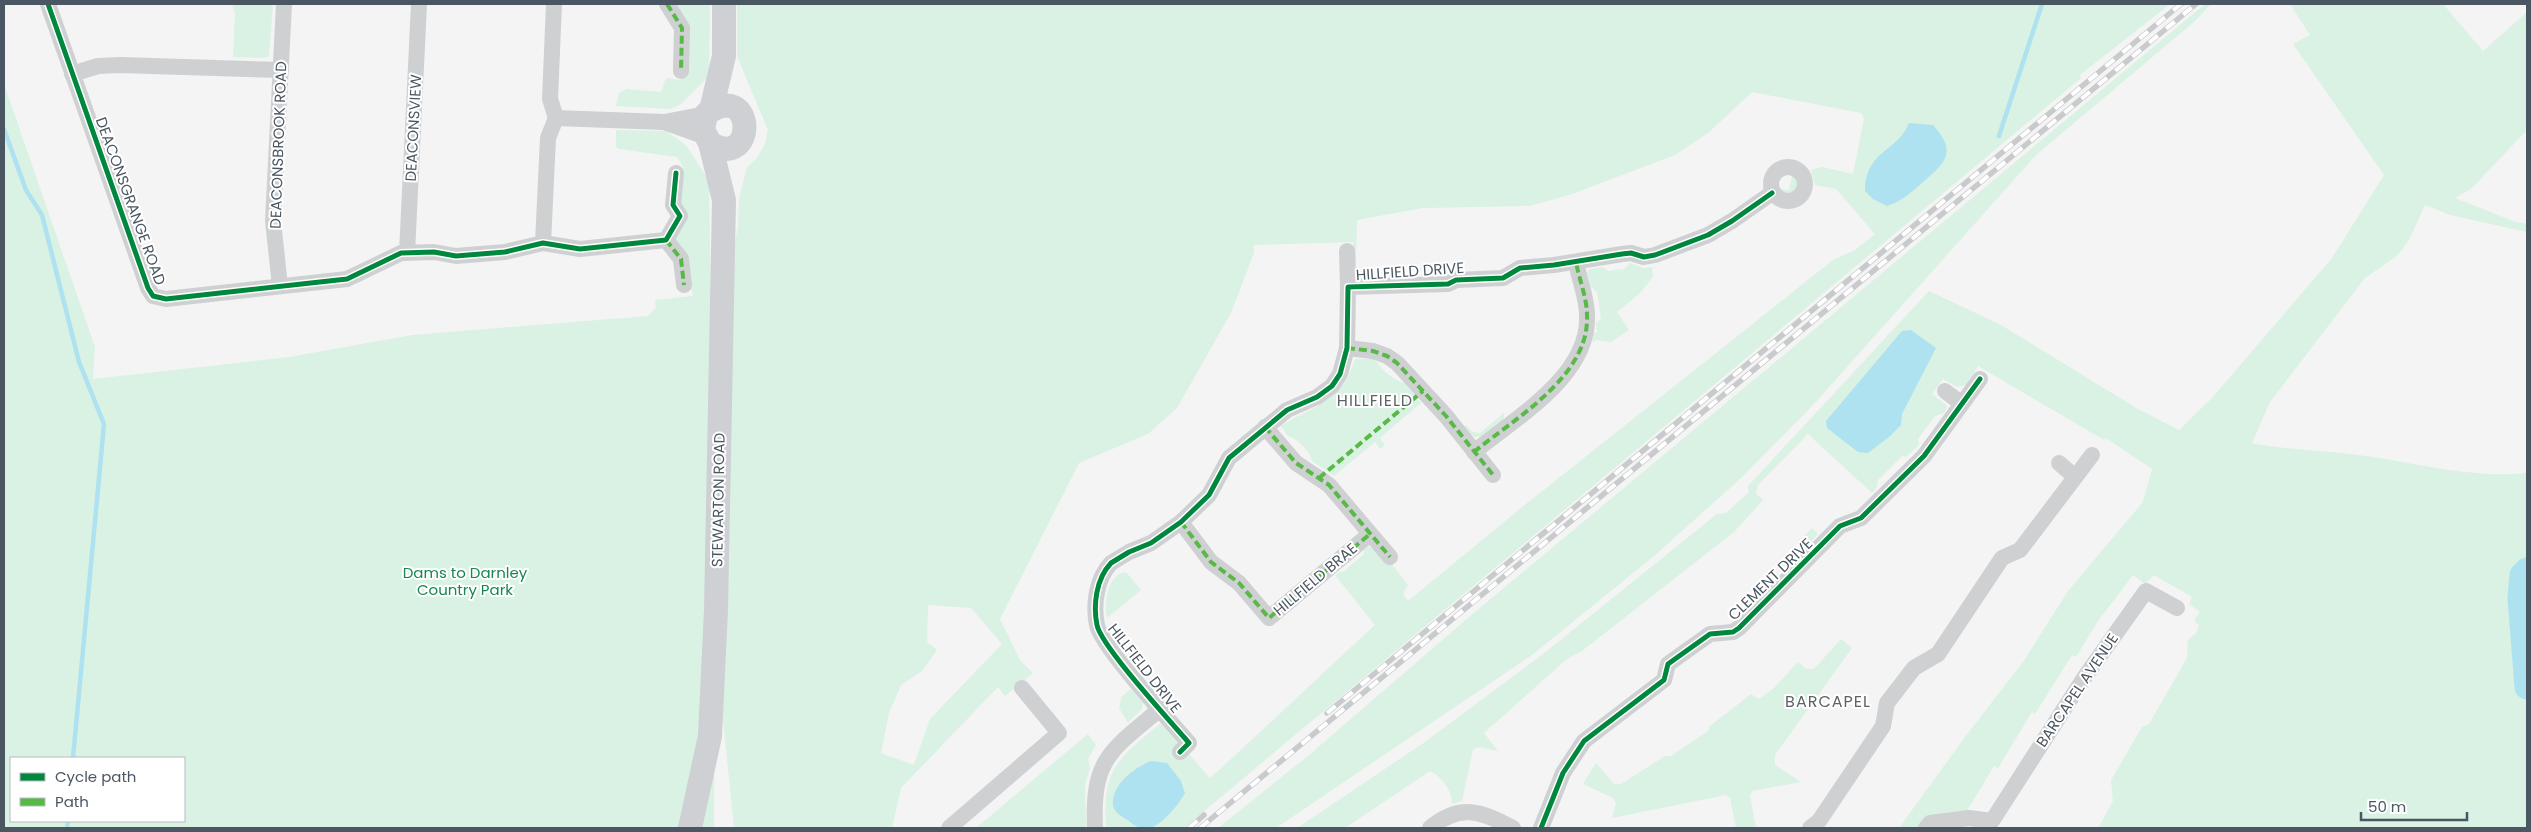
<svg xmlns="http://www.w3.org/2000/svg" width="2531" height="832" font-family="Poppins,sans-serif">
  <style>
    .green { fill: #d9f2e3; fill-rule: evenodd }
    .water { fill: #aee2f0 }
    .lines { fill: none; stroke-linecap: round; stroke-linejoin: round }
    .stream { stroke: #aee2f0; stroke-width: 4.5 }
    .river { stroke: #aee2f0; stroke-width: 25 }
    .minor { stroke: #ced0d2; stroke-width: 16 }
    .secondary { stroke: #ced0d4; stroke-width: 24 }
    .rail-casing { stroke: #c9cacc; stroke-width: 5.5 }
    .rail { stroke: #fff; stroke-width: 4; stroke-dasharray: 11; stroke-linecap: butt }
    .quiet { stroke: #58b947; stroke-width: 4; stroke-dasharray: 8 4; stroke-linecap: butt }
    .cycleway-casing { stroke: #fff; stroke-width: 8 }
    .cycleway { stroke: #00873e; stroke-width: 5 }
    .labels { text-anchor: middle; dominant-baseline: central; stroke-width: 4; stroke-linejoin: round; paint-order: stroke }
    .street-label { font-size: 15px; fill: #4a5661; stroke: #fff }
    .park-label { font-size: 15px; fill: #17864f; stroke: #fff }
    .neighbourhood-label { font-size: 16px; letter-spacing: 1px; fill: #5f6368; stroke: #fff }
  </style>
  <rect width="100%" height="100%" fill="#f4f4f4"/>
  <g class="green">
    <path d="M232,4H273L269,56L264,58L233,57L235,13Z"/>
    <path d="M675,4H710L709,76L681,104L671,109L616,106L619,93L627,89L661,92L666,78L680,80L687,77L689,29Z"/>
    <path d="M737,4H2170L2080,75L2081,78L1184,828H1106C1102,770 1117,759 1160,724L1169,725L1188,753L1210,778C1266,728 1319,676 1375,625L1335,575L1340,572H1343L1364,554V550L1368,547C1385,551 1397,571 1408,585L1403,594L1408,601L1521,508L1833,260L1855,250L1875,234L1836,189L1815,185L1811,170L1822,167L1853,174L1864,119L1861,113L1752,92L1708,133L1675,155L1572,194L1530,206L1423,208L1357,220L1356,266L1359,271L1369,274L1367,279L1357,276L1352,267L1353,242L1254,245V253L1231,313L1177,408L1148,434L1079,463L1000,619L1020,660L1033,673L1005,696L998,687L901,788L892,828H734L723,720V599L732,256L738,227L739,198L747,167L757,158L765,144L768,130L737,56ZM928,605L971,608L1002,644L930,719L914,765L881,753L889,713L901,685L922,671L937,650L927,642Z"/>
    <path d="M2205,4H2211L2194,22L2036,155L1814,404L1741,478L1653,557L1532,655L1276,828H1218L1309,755L1469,617Z"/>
    <path d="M2290,4H2443L2483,51L2527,12V130L2472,188L2455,198L2513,221L2527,224V232L2450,215L2425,205L2409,240L2397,256L2365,278L2270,402L2252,443C2286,450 2323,450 2358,455C2414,462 2470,479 2527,473V828H2098L2113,801L2111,780L2142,727L2149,724L2187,658L2188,640L2196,633L2199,625L2194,621L2200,612L2189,604L2192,597L2154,575L2145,584L2133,575L2098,621L2076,657L2072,655L2035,714L2032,712L1998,768L1994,766L1965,814L1920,828H1899L1965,737L2023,662L2068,591L2143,502L2152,469L2106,438L2104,440L1978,366L1966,385L1957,387L1943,379L1932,394L1947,406L1944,413L1935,416L1918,439L1919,445L1906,457L1903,455L1878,480L1877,487L1872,493L1808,434L1758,485L1756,494L1763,500L1734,532L1582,651L1567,659L1484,733L1498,751L1478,747L1473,750L1462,801L1452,804C1452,790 1442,777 1430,771L1345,828H1297L1422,744L1543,654L1717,514L1726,513L1749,492L1748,486L1929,291L2001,325L2138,409L2179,430L2211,399L2332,258L2384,175L2293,44L2310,35Z"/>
    <path d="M4,84L95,347L93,379L289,357L412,335L648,316L656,307L655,300L693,296L685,257L675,239L677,202L683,167L677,157L619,149L616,147V130L666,131L686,145L709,181L716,610L714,828H4ZM11,758H184V821H11Z"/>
    <path d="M1792,170L1798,176L1800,189L1790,195H1783L1779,191L1780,189L1789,190L1792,176L1783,172Z"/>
    <path d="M1630,263L1644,268L1652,267L1653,277L1639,294L1617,312L1629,330L1611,342L1595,340L1594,343L1592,340L1593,333L1597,332L1596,323L1601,319L1597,292L1591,287L1587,272L1590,269L1602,267L1608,271L1624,269Z"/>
    <path d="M1431,268H1463L1455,276H1439L1432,272Z"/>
    <path d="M1370,355L1373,356C1379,369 1396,383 1410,384L1417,392L1415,396L1421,403L1380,438L1385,445L1380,449L1375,442L1334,476L1312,461C1311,453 1296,437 1288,436L1281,426C1304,411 1330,405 1346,381C1350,374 1352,366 1355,359H1369Z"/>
    <path d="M1504,413V419L1483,436L1474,437L1464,430L1466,425L1472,432L1480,433Z"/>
    <path d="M1812,528L1818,534L1803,550L1797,543Z"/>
    <path d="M1126,572L1141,590L1107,618C1104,603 1107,574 1126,572Z"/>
    <path d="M1841,639L1852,648L1775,755V765L1801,782L1752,791L1750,796L1756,828H1736L1730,798L1726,795L1612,818L1616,803L1613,798L1583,784L1596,763L1614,784H1621L1665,756H1671L1708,731L1710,726L1751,694L1759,699L1774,688L1798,662L1806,669H1814Z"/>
    <path d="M1131,689L1143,703L1142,709L1128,723L1119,708L1122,696Z"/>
    <path d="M1088,734L1096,745L1088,759L1090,769L1085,784L1086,826L1084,828H976Z"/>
  </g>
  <g class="water">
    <path d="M1909,123L1933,125C1958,152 1945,163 1923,182C1911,193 1902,201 1887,206L1873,199L1865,191C1866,149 1897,153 1909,123Z"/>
    <path d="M1911,330L1936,348L1902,414L1901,425L1889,437L1868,453L1858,452L1827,428L1826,421L1902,331Z"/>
    <path d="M1151,761L1167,763L1181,781L1185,793C1179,804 1162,825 1150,828C1141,830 1135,826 1129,821C1123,817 1114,813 1113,805C1111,785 1135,767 1151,761Z"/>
  </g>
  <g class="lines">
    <g class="stream">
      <path d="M4,129L26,190L42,215L79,362L104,424L73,758"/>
      <path d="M1999,136L2042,4"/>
      <path d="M67,828L68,821"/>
    </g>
    <path class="river" d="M2527,570L2522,575L2520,598L2527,687"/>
    <g class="minor">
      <path d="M48,4L148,288L153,296L166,299L347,279L401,253L434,252L456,256L505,252L543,243L580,249L666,240L680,216L673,205L676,173"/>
      <path d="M667,4L682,28L681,71"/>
      <path d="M72,74L98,66L120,65L281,70"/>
      <path d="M556,118L664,122L706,114"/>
      <path d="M664,122L706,137"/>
      <circle cx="1788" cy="184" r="17"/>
      <path d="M666,240L681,259L684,285"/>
      <path d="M543,243L548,138L556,118L550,99L554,4"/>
      <path d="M1347,251L1348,287"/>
      <path d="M407,253L419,4"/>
      <path d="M280,286L273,221L284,4"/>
      <path d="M1347,348L1373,351L1387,356L1397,363L1446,416L1493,475"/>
      <path d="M1945,391L1962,404"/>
      <path d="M1265,427L1296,463L1329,485L1390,557"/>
      <path d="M1474,452C1515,418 1590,376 1587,315C1587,298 1579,279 1576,262"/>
      <path d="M2059,463L2075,477"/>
      <path d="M1181,522L1211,562L1239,583L1269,618L1370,534"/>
      <path d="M1180,752L1189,743C1171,722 1101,646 1097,625C1093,605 1096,579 1111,563L1129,552L1151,543L1181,522L1209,495L1229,458L1287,410L1317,397L1332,386L1340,374L1347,348L1348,287L1448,284L1456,280L1503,278L1520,268L1554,265L1622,254L1631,253L1644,257L1655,255L1708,235L1732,221L1772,193"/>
      <path d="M949,828L1059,733L1022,688"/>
      <path d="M1095,828C1092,759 1110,751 1160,709"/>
      <path d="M1430,828C1460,803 1481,811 1513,828"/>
      <path d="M1541,828L1563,773L1584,741L1664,680L1668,664L1710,634L1733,632L1739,628L1840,526L1861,518L1924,456L1980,379"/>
      <path d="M1810,828L1819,821L1883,726L1887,703L1914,668L1938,654L2002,558L2020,550L2092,455"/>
      <path d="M1926,828L1930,823L1969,818L1992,821L2084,678L2146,591L2177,608"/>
    </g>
    <g class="secondary">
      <path d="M711,110L724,56V4"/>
      <path d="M690,828L710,736L716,610L724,200L710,143L703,130L706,114C756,78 757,172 710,143"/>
    </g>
    <g class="rail-casing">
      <g id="rail">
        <path d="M1327,713L2181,4"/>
        <path d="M1189,828L1204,815"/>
        <path d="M1200,828L2196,4"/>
      </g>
    </g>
    <use href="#rail" class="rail"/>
    <g class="quiet">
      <path d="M667,4L682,28L681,71"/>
      <path d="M666,240L681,259L684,285"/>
      <path d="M1347,348L1373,351L1387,356L1397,363L1446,416L1493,475"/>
      <path d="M1265,427L1296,463L1329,485L1390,557"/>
      <path d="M1474,452C1515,418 1590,376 1587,315C1587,298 1579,279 1576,262"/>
      <path d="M1319,478L1423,391"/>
      <path d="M1181,522L1211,562L1239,583L1269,618L1370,534"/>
    </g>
    <g class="cycleway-casing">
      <g id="cycleway">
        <path d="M48,4L148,288L153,296L166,299L347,279L401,253L434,252L456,256L505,252L543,243L580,249L666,240L680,216L673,205L676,173"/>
        <path d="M1180,752L1189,743C1171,722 1101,646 1097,625C1093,605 1096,579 1111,563L1129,552L1151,543L1181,522L1209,495L1229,458L1287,410L1317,397L1332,386L1340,374L1347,348L1348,287L1448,284L1456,280L1503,278L1520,268L1554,265L1622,254L1631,253L1644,257L1655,255L1708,235L1732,221L1772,193"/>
        <path d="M1541,828L1563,773L1584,741L1664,680L1668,664L1710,634L1733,632L1739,628L1840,526L1861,518L1924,456L1980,379"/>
      </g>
    </g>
    <use href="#cycleway" class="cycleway"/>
  </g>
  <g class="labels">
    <g class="street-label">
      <text transform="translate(413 128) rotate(-87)">DEACONSVIEW</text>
      <text transform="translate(278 145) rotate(-88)">DEACONSBROOK ROAD</text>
      <text transform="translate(131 201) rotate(70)">DEACONSGRANGE ROAD</text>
      <text transform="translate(1410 271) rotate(-4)">HILLFIELD DRIVE</text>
      <text transform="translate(718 500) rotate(-89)">STEWARTON ROAD</text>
      <text transform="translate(1315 579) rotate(-40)">HILLFIELD BRAE</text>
      <text transform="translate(1770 579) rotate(-44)">CLEMENT DRIVE</text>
      <text transform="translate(1145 668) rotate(52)">HILLFIELD DRIVE</text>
      <text transform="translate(2077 690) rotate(-56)">BARCAPEL AVENUE</text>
    </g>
    <g class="park-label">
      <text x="465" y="572">Dams to Darnley<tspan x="465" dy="17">Country Park</tspan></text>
    </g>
    <g class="neighbourhood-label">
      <text x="1375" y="400">HILLFIELD</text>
      <text x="1828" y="701">BARCAPEL</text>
    </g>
  </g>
  <rect width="2531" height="832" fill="none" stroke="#4a5661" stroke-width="10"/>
  <rect x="10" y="757" width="175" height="65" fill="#ffffff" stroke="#b7bbc0"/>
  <rect x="20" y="773" width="25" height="8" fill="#00873e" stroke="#b7bbc0"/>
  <text x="55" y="782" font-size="15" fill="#4a5661">Cycle path</text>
  <rect x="20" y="798" width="25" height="8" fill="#58b947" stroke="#b7bbc0"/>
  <text x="55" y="807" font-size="15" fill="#4a5661">Path</text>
  <path d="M2361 812v8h106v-8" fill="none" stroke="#4a5661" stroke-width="2.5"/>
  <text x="2368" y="812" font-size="15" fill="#4a5661" stroke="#ffffff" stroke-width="4" paint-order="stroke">50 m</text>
</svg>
